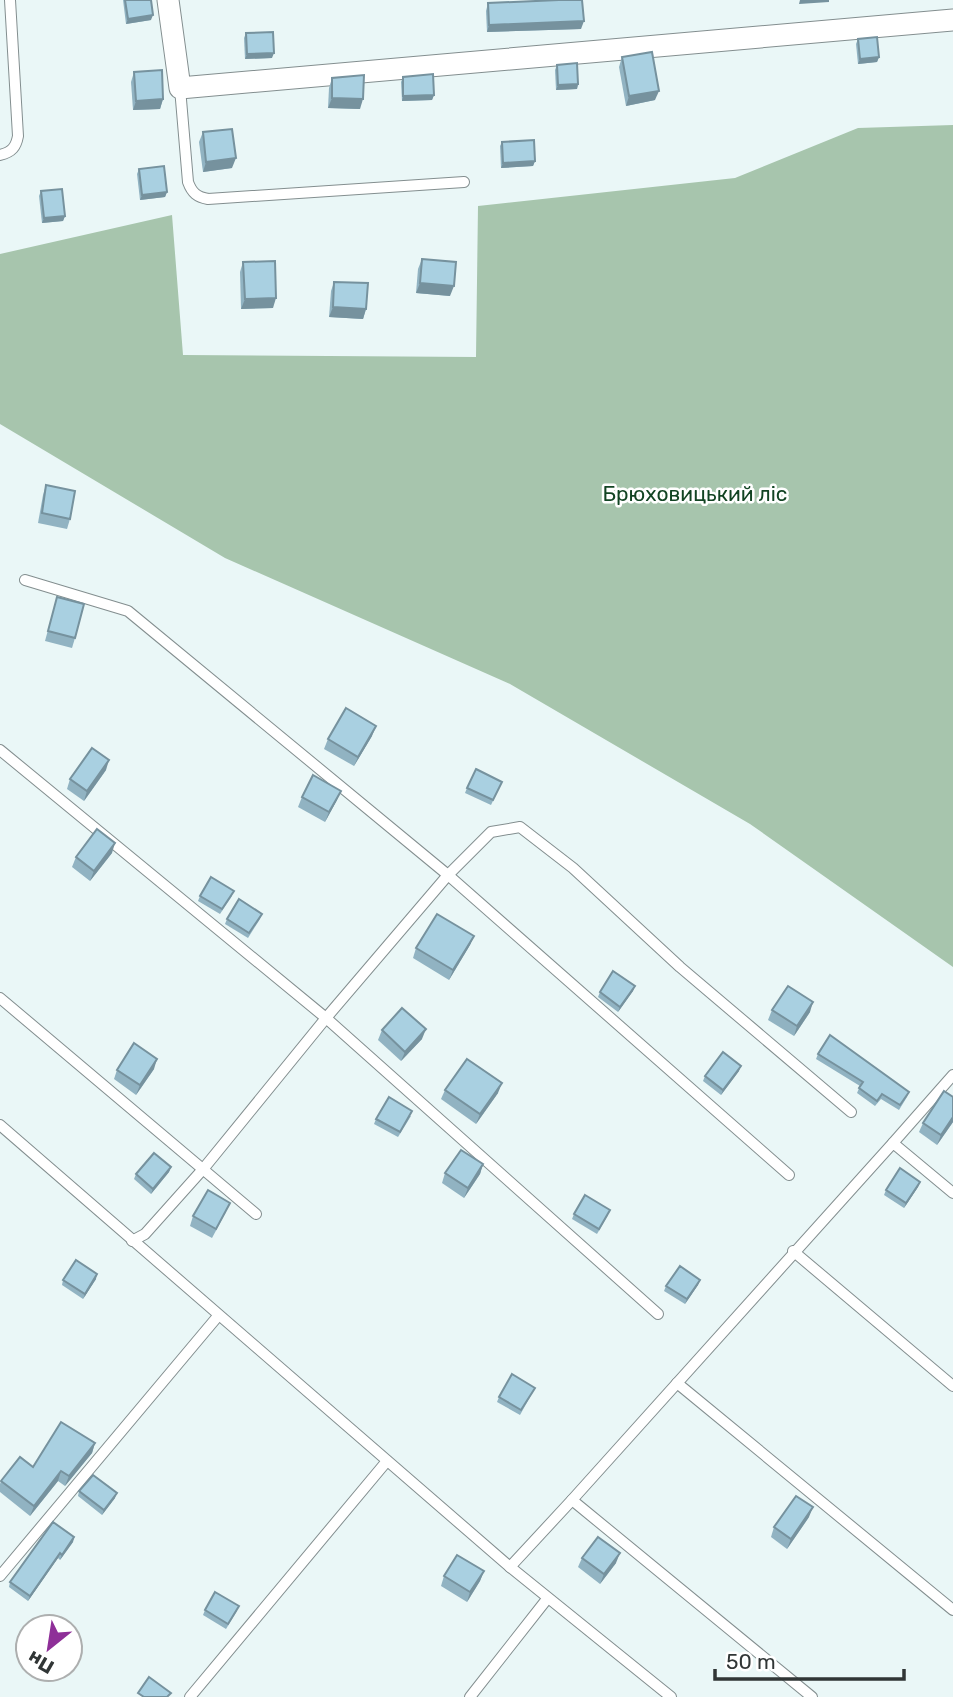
<svg xmlns="http://www.w3.org/2000/svg" width="953" height="1697" font-family="Rubik,sans-serif">
  <style>
    .forest { fill: #a7c5ad }
    .lines { fill: none; stroke-linecap: round; stroke-linejoin: round }
    .lane-casing { stroke: #838e8f; stroke-width: 12 }
    .street-casing { stroke: #838e8f; stroke-width: 23 }
    .lane { stroke: #fff; stroke-width: 10 }
    .street { stroke: #fff; stroke-width: 21 }
    .wall { fill: #91b3c2 }
    .shaded-wall { fill: #76929e }
    .building { fill: #a9d0e1; stroke: #76929e; stroke-width: 2 }
    .labels { text-anchor: middle; dominant-baseline: central; stroke-width: 5; stroke-linejoin: round; paint-order: stroke }
    .park-label { font-size: 21px; fill: #124423; stroke: #fff }
  </style>
  <rect width="100%" height="100%" fill="#eaf7f7"/>
  <path class="forest" d="M953,125V967L750,824L510,684L225,558L0,424V254L172,215L183,355L476,357L478,206L735,178L858,128Z"/>
  <g class="lines">
    <g class="lane-casing">
      <g id="lane">
        <path d="M180,88L188,182C192,193 197,197 208,199L464,182"/>
        <path d="M0,155C12,152 16,147 18,136L10,0"/>
        <path d="M25,580L128,611L448,875L789,1175"/>
        <path d="M0,750L326,1018L658,1314"/>
        <path d="M0,998L256,1214"/>
        <path d="M0,1125L510,1567L671,1697"/>
        <path d="M893,1143L953,1075"/>
        <path d="M132,1241L145,1234L204,1168L326,1018L448,875L491,832L520,827L573,868L680,967L851,1112"/>
        <path d="M793,1251L953,1386"/>
        <path d="M677,1383L953,1610"/>
        <path d="M572,1500L812,1697"/>
        <path d="M510,1567L572,1500L893,1143L953,1193"/>
        <path d="M0,1576L218,1316"/>
        <path d="M190,1697L387,1461"/>
        <path d="M470,1697L547,1599"/>
      </g>
    </g>
    <g class="street-casing">
      <path id="street" d="M168,0L180,88L953,20"/>
    </g>
    <use href="#lane" class="lane"/>
    <use href="#street" class="street"/>
  </g>
  <g class="wall">
    <path d="M123,0H151V20L126,24Z"/>
    <path d="M557,0H582L581,29L487,32L486,11L488,3Z"/>
    <path d="M246,33L272,58L245,59L244,38Z"/>
    <path d="M858,39L879,57L877,62L858,64L856,44Z"/>
    <path d="M622,57L655,100L626,106L619,67Z"/>
    <path d="M557,65L578,84L577,89L556,90L555,70Z"/>
    <path d="M134,72L163,99L160,109L133,110L131,82Z"/>
    <path d="M403,77L434,95L432,100L402,101L401,82Z"/>
    <path d="M332,78L360,109L328,108L329,88Z"/>
    <path d="M203,132L232,168L203,172L199,142Z"/>
    <path d="M502,142L535,161L533,166L501,168L500,146Z"/>
    <path d="M139,169L167,192L165,197L140,200L137,174Z"/>
    <path d="M41,191L65,216L63,221L42,223L39,196Z"/>
    <path d="M422,259L450,296L416,293L418,269Z"/>
    <path d="M243,262L273,308L241,309L240,272Z"/>
    <path d="M334,282L366,309L363,319L329,317L331,291Z"/>
    <path d="M46,485L70,519L67,529L38,523L43,495Z"/>
    <path d="M57,597L75,638L72,648L45,641Z"/>
    <path d="M372,736L354,766L324,749L328,739Z"/>
    <path d="M106,770L84,801L67,789L70,779Z"/>
    <path d="M502,782L491,805L465,793L467,788Z"/>
    <path d="M302,797L337,800L325,822L298,807Z"/>
    <path d="M112,853L90,881L72,867L76,857Z"/>
    <path d="M200,896H232L220,914L198,901Z"/>
    <path d="M262,914L260,919L248,938L225,924L227,919Z"/>
    <path d="M474,936L470,945L449,980L413,958L416,948Z"/>
    <path d="M635,986L633,991L618,1012L598,997L600,992Z"/>
    <path d="M772,1010L810,1012L794,1036L768,1020Z"/>
    <path d="M382,1030L422,1039L401,1061L378,1040Z"/>
    <path d="M818,1054L909,1092L907,1097L899,1110L881,1099L875,1106L857,1093L860,1086L816,1059Z"/>
    <path d="M154,1069L136,1095L114,1079L117,1070Z"/>
    <path d="M739,1071L721,1095L703,1081L705,1076Z"/>
    <path d="M445,1090L498,1093L476,1124L441,1099Z"/>
    <path d="M411,1116L398,1137L374,1124L376,1119Z"/>
    <path d="M953,1122L937,1145L919,1132L923,1123Z"/>
    <path d="M483,1164L480,1174L464,1198L442,1183L445,1173Z"/>
    <path d="M171,1167L169,1172L151,1194L134,1179L136,1174Z"/>
    <path d="M920,1182L918,1187L904,1208L884,1195L886,1190Z"/>
    <path d="M226,1212L212,1238L190,1226L193,1216Z"/>
    <path d="M574,1214L608,1215L597,1234L572,1219Z"/>
    <path d="M96,1279L83,1299L62,1285L63,1280Z"/>
    <path d="M700,1280L698,1285L685,1304L664,1291L666,1286Z"/>
    <path d="M535,1388L520,1415L497,1402L499,1397Z"/>
    <path d="M95,1443L92,1453L65,1486L58,1481L30,1516L0,1492V1484L1,1481Z"/>
    <path d="M79,1491L115,1498L102,1515L78,1496Z"/>
    <path d="M809,1517L787,1549L771,1537L774,1527Z"/>
    <path d="M74,1537L73,1542L60,1560L58,1558L28,1601L9,1587L10,1582Z"/>
    <path d="M582,1558L616,1563L600,1584L578,1567Z"/>
    <path d="M484,1571L480,1581L467,1602L441,1586L444,1576Z"/>
    <path d="M205,1610L237,1611L226,1629L203,1615Z"/>
  </g>
  <g class="shaded-wall">
    <path d="M800,0H829V2L799,4Z"/>
    <path d="M153,15L151,20L126,24L128,19Z"/>
    <path d="M584,21L581,29L487,32L489,25Z"/>
    <path d="M274,53L272,58L245,59L247,54Z"/>
    <path d="M879,57L877,62L858,64L860,59Z"/>
    <path d="M578,84L577,89L556,90L558,85Z"/>
    <path d="M659,91L655,100L626,106L629,96Z"/>
    <path d="M434,95L432,100L402,101L403,96Z"/>
    <path d="M332,98L363,99L360,109L328,108Z"/>
    <path d="M163,99L160,109L133,110L136,101Z"/>
    <path d="M236,158L232,168L203,172L206,162Z"/>
    <path d="M535,161L533,166L501,168L503,163Z"/>
    <path d="M167,192L165,197L140,200L142,195Z"/>
    <path d="M65,216L63,221L42,223L44,218Z"/>
    <path d="M420,283L454,286L450,296L416,293Z"/>
    <path d="M276,298L273,308L241,309L245,299Z"/>
    <path d="M333,307L366,309L363,319L329,317Z"/>
    <path d="M376,726L372,736L354,766L358,757Z"/>
    <path d="M109,760L106,770L84,801L87,791Z"/>
    <path d="M341,791L337,800L325,822L329,812Z"/>
    <path d="M115,843L112,853L90,881L94,871Z"/>
    <path d="M474,936L470,945L449,980L453,970Z"/>
    <path d="M635,986L633,991L618,1012L620,1007Z"/>
    <path d="M813,1002L810,1012L794,1036L797,1026Z"/>
    <path d="M426,1029L422,1039L401,1061L405,1052Z"/>
    <path d="M157,1059L154,1069L136,1095L140,1085Z"/>
    <path d="M741,1066L739,1071L721,1095L723,1090Z"/>
    <path d="M502,1083L498,1093L476,1124L480,1114Z"/>
    <path d="M953,1117V1122L937,1145L941,1135Z"/>
    <path d="M483,1164L480,1174L464,1198L468,1188Z"/>
    <path d="M171,1167L169,1172L151,1194L153,1189Z"/>
    <path d="M920,1182L918,1187L904,1208L906,1203Z"/>
    <path d="M97,1274L96,1279L83,1299L85,1294Z"/>
    <path d="M700,1280L698,1285L685,1304L687,1299Z"/>
    <path d="M95,1443L92,1453L65,1486L69,1476Z"/>
    <path d="M61,1471L58,1481L30,1516L34,1506Z"/>
    <path d="M117,1493L115,1498L102,1515L104,1510Z"/>
    <path d="M813,1507L809,1517L787,1549L791,1539Z"/>
    <path d="M74,1537L73,1542L60,1560L62,1555Z"/>
    <path d="M60,1553L58,1558L28,1601L30,1596Z"/>
    <path d="M620,1553L616,1563L600,1584L604,1574Z"/>
    <path d="M484,1571L480,1581L467,1602L470,1592Z"/>
  </g>
  <g class="building">
    <path d="M125,0H151L153,15L128,19Z"/>
    <path d="M559,0H582L584,21L489,25L488,3Z"/>
    <path d="M273,32L274,53L247,54L246,33Z"/>
    <path d="M877,37L879,57L860,59L858,39Z"/>
    <path d="M652,52L659,91L629,96L622,57Z"/>
    <path d="M577,63L578,84L558,85L557,65Z"/>
    <path d="M162,70L163,99L136,101L134,72Z"/>
    <path d="M433,74L434,95L403,96V77Z"/>
    <path d="M364,75L363,99L332,98V78Z"/>
    <path d="M232,129L236,158L206,162L203,132Z"/>
    <path d="M534,140L535,161L503,163L502,142Z"/>
    <path d="M164,166L167,192L142,195L139,169Z"/>
    <path d="M62,189L65,216L44,218L41,191Z"/>
    <path d="M422,259L456,262L454,286L420,283Z"/>
    <path d="M275,261L276,298L245,299L243,262Z"/>
    <path d="M334,282L368,283L366,309L333,307Z"/>
    <path d="M46,485L75,491L70,519L42,513Z"/>
    <path d="M57,597L84,604L75,638L48,631Z"/>
    <path d="M346,708L376,726L358,757L328,739Z"/>
    <path d="M92,748L109,760L87,791L70,779Z"/>
    <path d="M476,769L502,782L493,800L467,788Z"/>
    <path d="M313,775L341,791L329,812L302,797Z"/>
    <path d="M97,829L115,843L94,871L76,857Z"/>
    <path d="M211,877L234,891L222,909L200,896Z"/>
    <path d="M239,899L262,914L249,933L227,919Z"/>
    <path d="M437,914L474,936L453,970L416,948Z"/>
    <path d="M613,971L635,986L620,1007L600,992Z"/>
    <path d="M788,986L813,1002L797,1026L772,1010Z"/>
    <path d="M402,1008L426,1029L405,1052L382,1030Z"/>
    <path d="M830,1035L909,1092L900,1105L882,1094L877,1101L859,1088L863,1082L818,1054Z"/>
    <path d="M134,1043L157,1059L140,1085L117,1070Z"/>
    <path d="M723,1052L741,1066L723,1090L705,1076Z"/>
    <path d="M467,1059L502,1083L480,1114L445,1090Z"/>
    <path d="M944,1091L953,1097V1117L941,1135L923,1123Z"/>
    <path d="M389,1097L412,1111L400,1132L376,1119Z"/>
    <path d="M461,1150L483,1164L468,1188L445,1173Z"/>
    <path d="M154,1153L171,1167L153,1189L136,1174Z"/>
    <path d="M900,1168L920,1182L906,1203L886,1190Z"/>
    <path d="M208,1190L230,1203L216,1229L193,1216Z"/>
    <path d="M585,1195L610,1210L599,1229L574,1214Z"/>
    <path d="M76,1260L97,1274L85,1294L63,1280Z"/>
    <path d="M680,1266L700,1280L687,1299L666,1286Z"/>
    <path d="M512,1374L535,1388L521,1410L499,1397Z"/>
    <path d="M61,1422L95,1443L69,1476L61,1471L34,1506L1,1481L20,1457L33,1467Z"/>
    <path d="M93,1475L117,1493L104,1510L79,1491Z"/>
    <path d="M796,1496L813,1507L791,1539L774,1527Z"/>
    <path d="M53,1522L74,1537L62,1555L60,1553L30,1596L10,1582Z"/>
    <path d="M598,1537L620,1553L604,1574L582,1558Z"/>
    <path d="M457,1555L484,1571L470,1592L444,1576Z"/>
    <path d="M215,1592L239,1606L228,1624L205,1610Z"/>
    <path d="M149,1677L171,1693L167,1697H144L138,1693Z"/>
  </g>
  <g class="labels">
    <g class="park-label">
      <text x="695" y="493">Брюховицький ліс</text>
    </g>
  </g>
  <g transform="translate(49 1648) rotate(210)"><circle r="33" fill="#ffffff" stroke="#adafaf" stroke-width="2"/>
  <path d="M0-5L12 26L0 18L-12 26Z" fill="#8e2f98"/>
  <text y="-10" font-size="19" font-weight="bold" text-anchor="middle" fill="#313636">Пн</text>
  </g>
  <path d="M715 1669v10h189v-10" fill="none" stroke="#313636" stroke-width="3.5"/>
  <text x="726" y="1669" font-size="21" fill="#313636" stroke="#ffffff" stroke-width="5" paint-order="stroke">50 m</text>
</svg>
